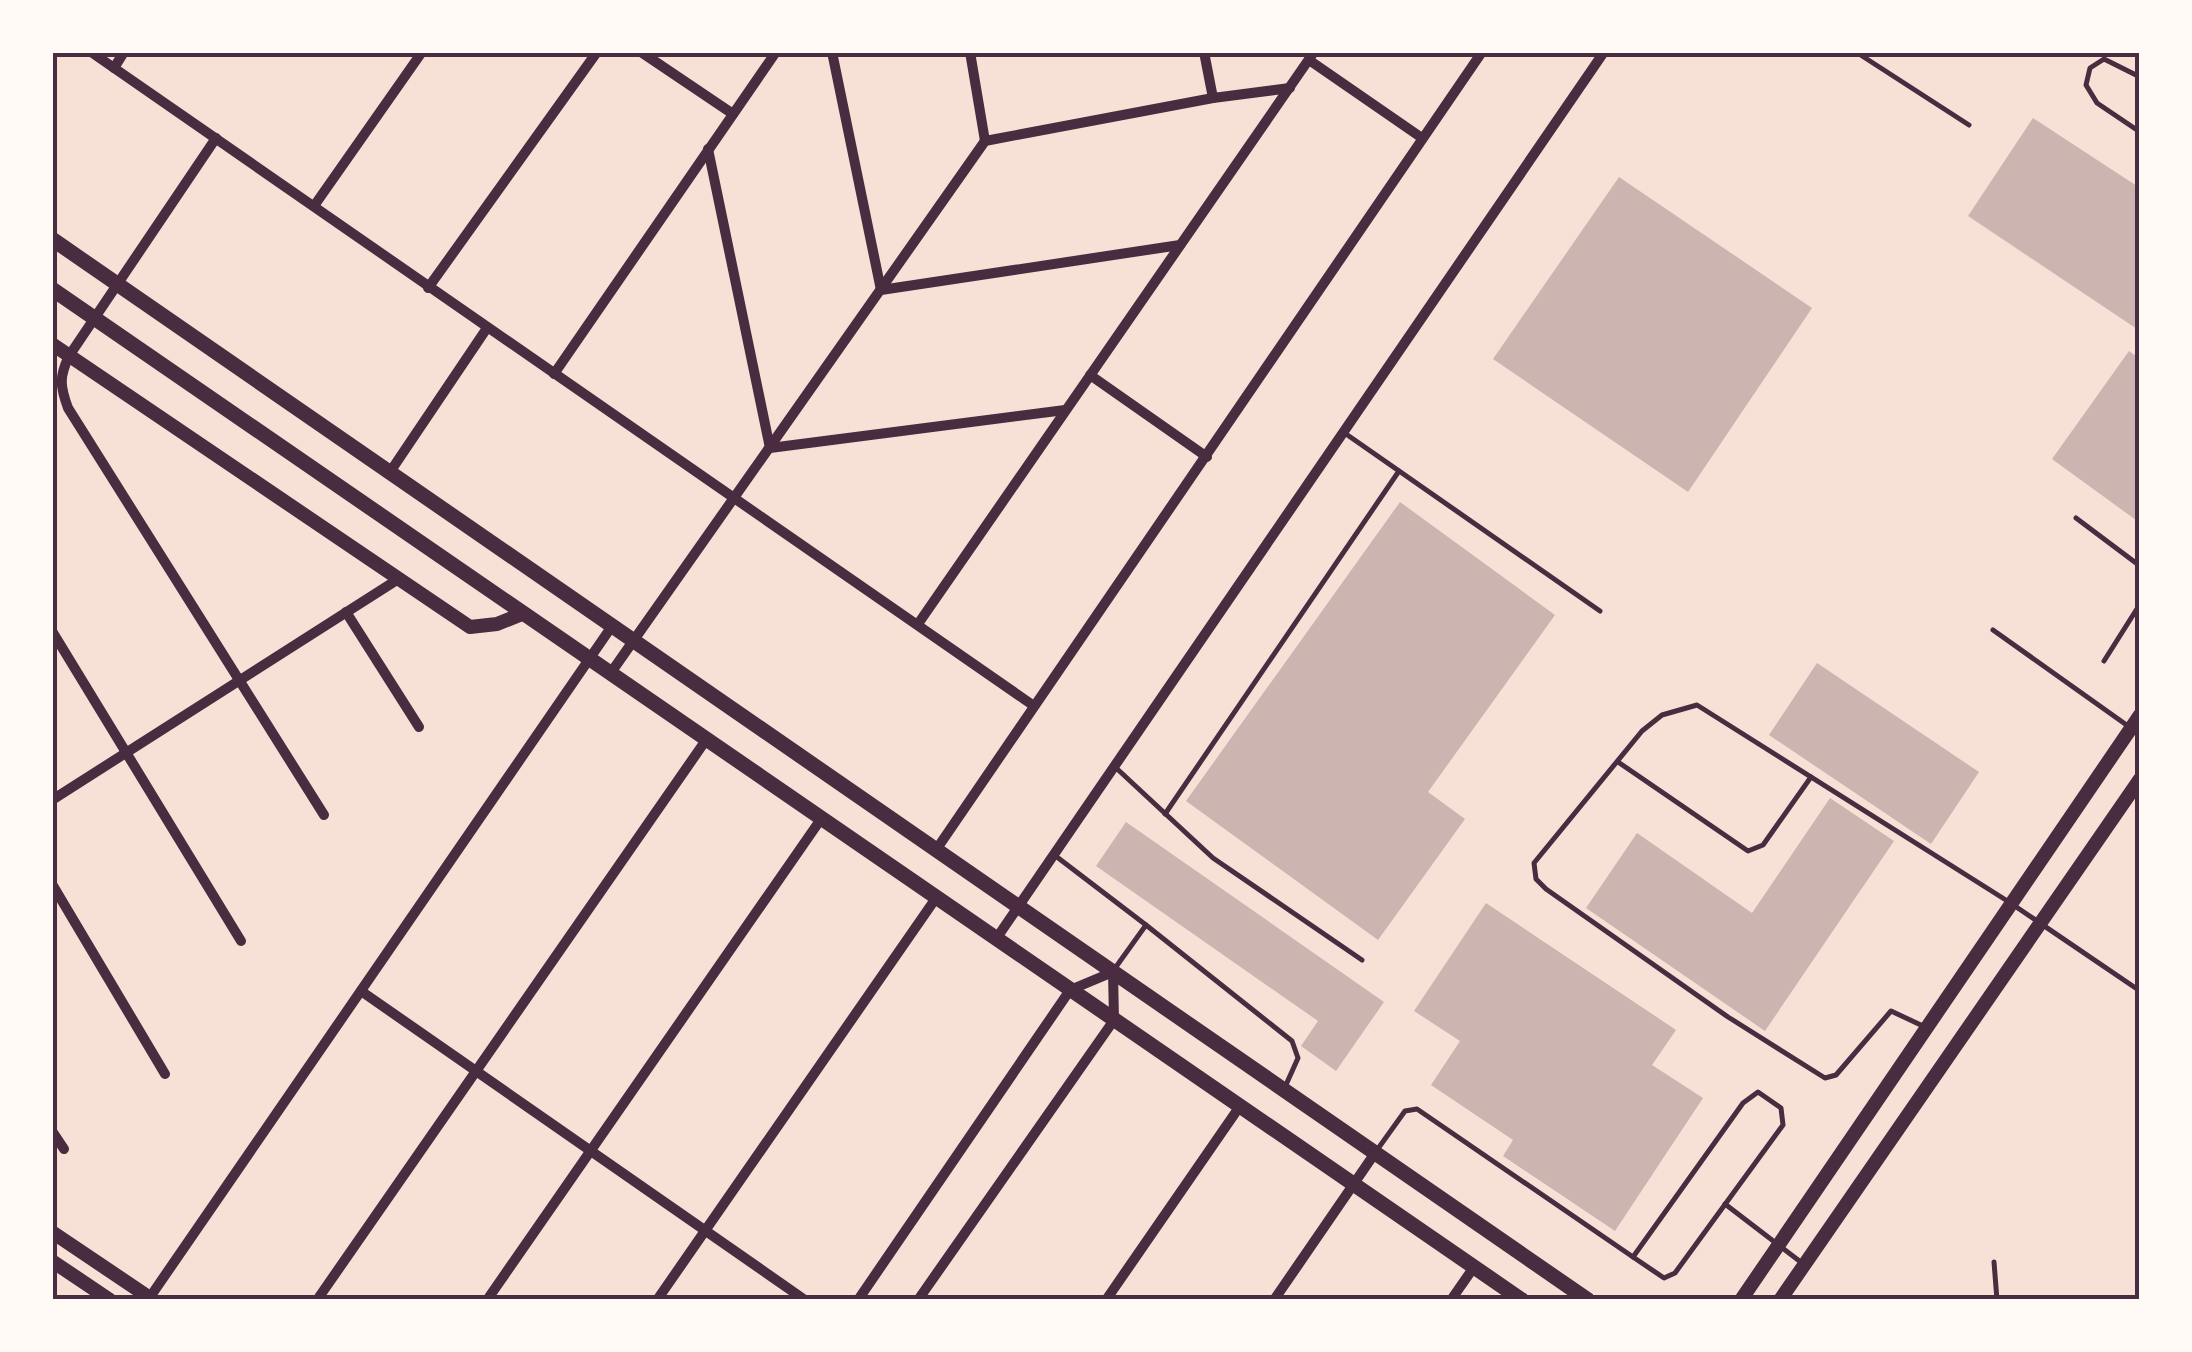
<svg xmlns="http://www.w3.org/2000/svg" width="2192" height="1352" font-family="Overpass,sans-serif">
  <style>
    .building { fill: #ccb4b1 }
    .lines { fill: none; stroke-linecap: round; stroke-linejoin: round }
    .service { stroke: #4a2c40; stroke-width: 5 }
    .minor { stroke: #4a2c40; stroke-width: 10 }
    .tertiary { stroke: #4a2c40; stroke-width: 14 }
    .secondary { stroke: #4a2c40; stroke-width: 15 }
    .neatline { fill: none; stroke: #4a2c40; stroke-width: 4 }
  </style>
  <rect width="100%" height="100%" fill="#f7e1d7"/>
  <g class="building">
    <path d="M2033,118L2140,188V331L1968,216Z"/>
    <path d="M1619,177L1812,308L1688,492L1493,359Z"/>
    <path d="M2129,351L2140,359V523L2052,459Z"/>
    <path d="M1400,502L1555,615L1428,792L1465,819L1378,940L1186,801Z"/>
    <path d="M1817,663L1979,772L1931,844L1769,735Z"/>
    <path d="M1830,798L1894,841L1765,1031L1586,908L1637,833L1752,913Z"/>
    <path d="M1126,822L1384,1002L1336,1071L1301,1046L1318,1021L1096,866Z"/>
    <path d="M1486,903L1676,1030L1652,1065L1703,1098L1615,1231L1503,1156L1513,1140L1431,1085L1460,1041L1414,1011Z"/>
  </g>
  <g class="lines">
    <g class="service">
      <path d="M1856,52L1969,125"/>
      <path d="M2140,77L2104,59L2090,68L2086,85L2097,103L2140,132"/>
      <path d="M1346,434L1600,611"/>
      <path d="M2076,518L2140,566"/>
      <path d="M1993,630L2128,726"/>
      <path d="M2104,661L2140,604"/>
      <path d="M1618,762L1748,851L1763,845L1811,777"/>
      <path d="M1114,766L1213,858L1362,960"/>
      <path d="M1165,814L1399,471"/>
      <path d="M1053,854L1146,925"/>
      <path d="M1113,971L1146,925L1292,1041L1298,1058L1285,1087"/>
      <path d="M1923,1026L1891,1011L1836,1075L1825,1078L1728,1017L1546,889L1536,879L1534,863L1642,731L1662,715L1697,705L2009,902L2140,991"/>
      <path d="M1758,1092L1781,1108L1783,1125L1675,1273L1664,1278L1633,1257L1743,1103Z"/>
      <path d="M1377,1150L1405,1111L1417,1109L1633,1257"/>
      <path d="M1725,1204L1802,1263"/>
      <path d="M1994,1262L1997,1300"/>
    </g>
    <g class="minor">
      <path d="M91,52L1034,706"/>
      <path d="M641,52L733,114"/>
      <path d="M832,52L881,290L1180,245"/>
      <path d="M970,52L985,141"/>
      <path d="M1204,52L1213,98"/>
      <path d="M1309,60L1422,138"/>
      <path d="M114,68L124,52"/>
      <path d="M216,138L69,356C59,377 60,386 68,408L324,815"/>
      <path d="M708,149L770,448L1065,410"/>
      <path d="M314,206L422,52"/>
      <path d="M428,288L597,52"/>
      <path d="M554,374L776,52"/>
      <path d="M1090,375L1207,457"/>
      <path d="M390,472L487,328"/>
      <path d="M346,612L419,727"/>
      <path d="M918,624L1314,52"/>
      <path d="M52,631L241,941"/>
      <path d="M610,674L985,141L1213,98L1290,88"/>
      <path d="M52,800L400,578"/>
      <path d="M936,850L1482,52"/>
      <path d="M52,884L165,1074"/>
      <path d="M996,939L1604,52"/>
      <path d="M361,991L805,1300"/>
      <path d="M52,1131L64,1149"/>
      <path d="M148,1300L612,626"/>
      <path d="M317,1300L706,740"/>
      <path d="M487,1300L821,819"/>
      <path d="M657,1300L936,898"/>
      <path d="M858,1300L1070,990L1113,972L1114,1020L918,1300"/>
      <path d="M1106,1300L1240,1106"/>
      <path d="M1274,1300L1375,1153"/>
      <path d="M1451,1300L1474,1267"/>
    </g>
    <g class="tertiary">
      <path d="M52,344L470,627L497,624L522,614"/>
      <path d="M52,1232L153,1300"/>
      <path d="M52,1261L110,1300"/>
      <path d="M1741,1300L2140,715"/>
      <path d="M1780,1300L2140,779"/>
    </g>
    <g class="secondary">
      <path d="M52,239L1588,1300"/>
      <path d="M52,289L1522,1300"/>
    </g>
  </g>
  <rect width="2192" height="1352" fill="none" stroke="#fffaf5" stroke-width="110"/>
  <rect x="55" y="55" width="2082" height="1242" class="neatline"/>
</svg>
